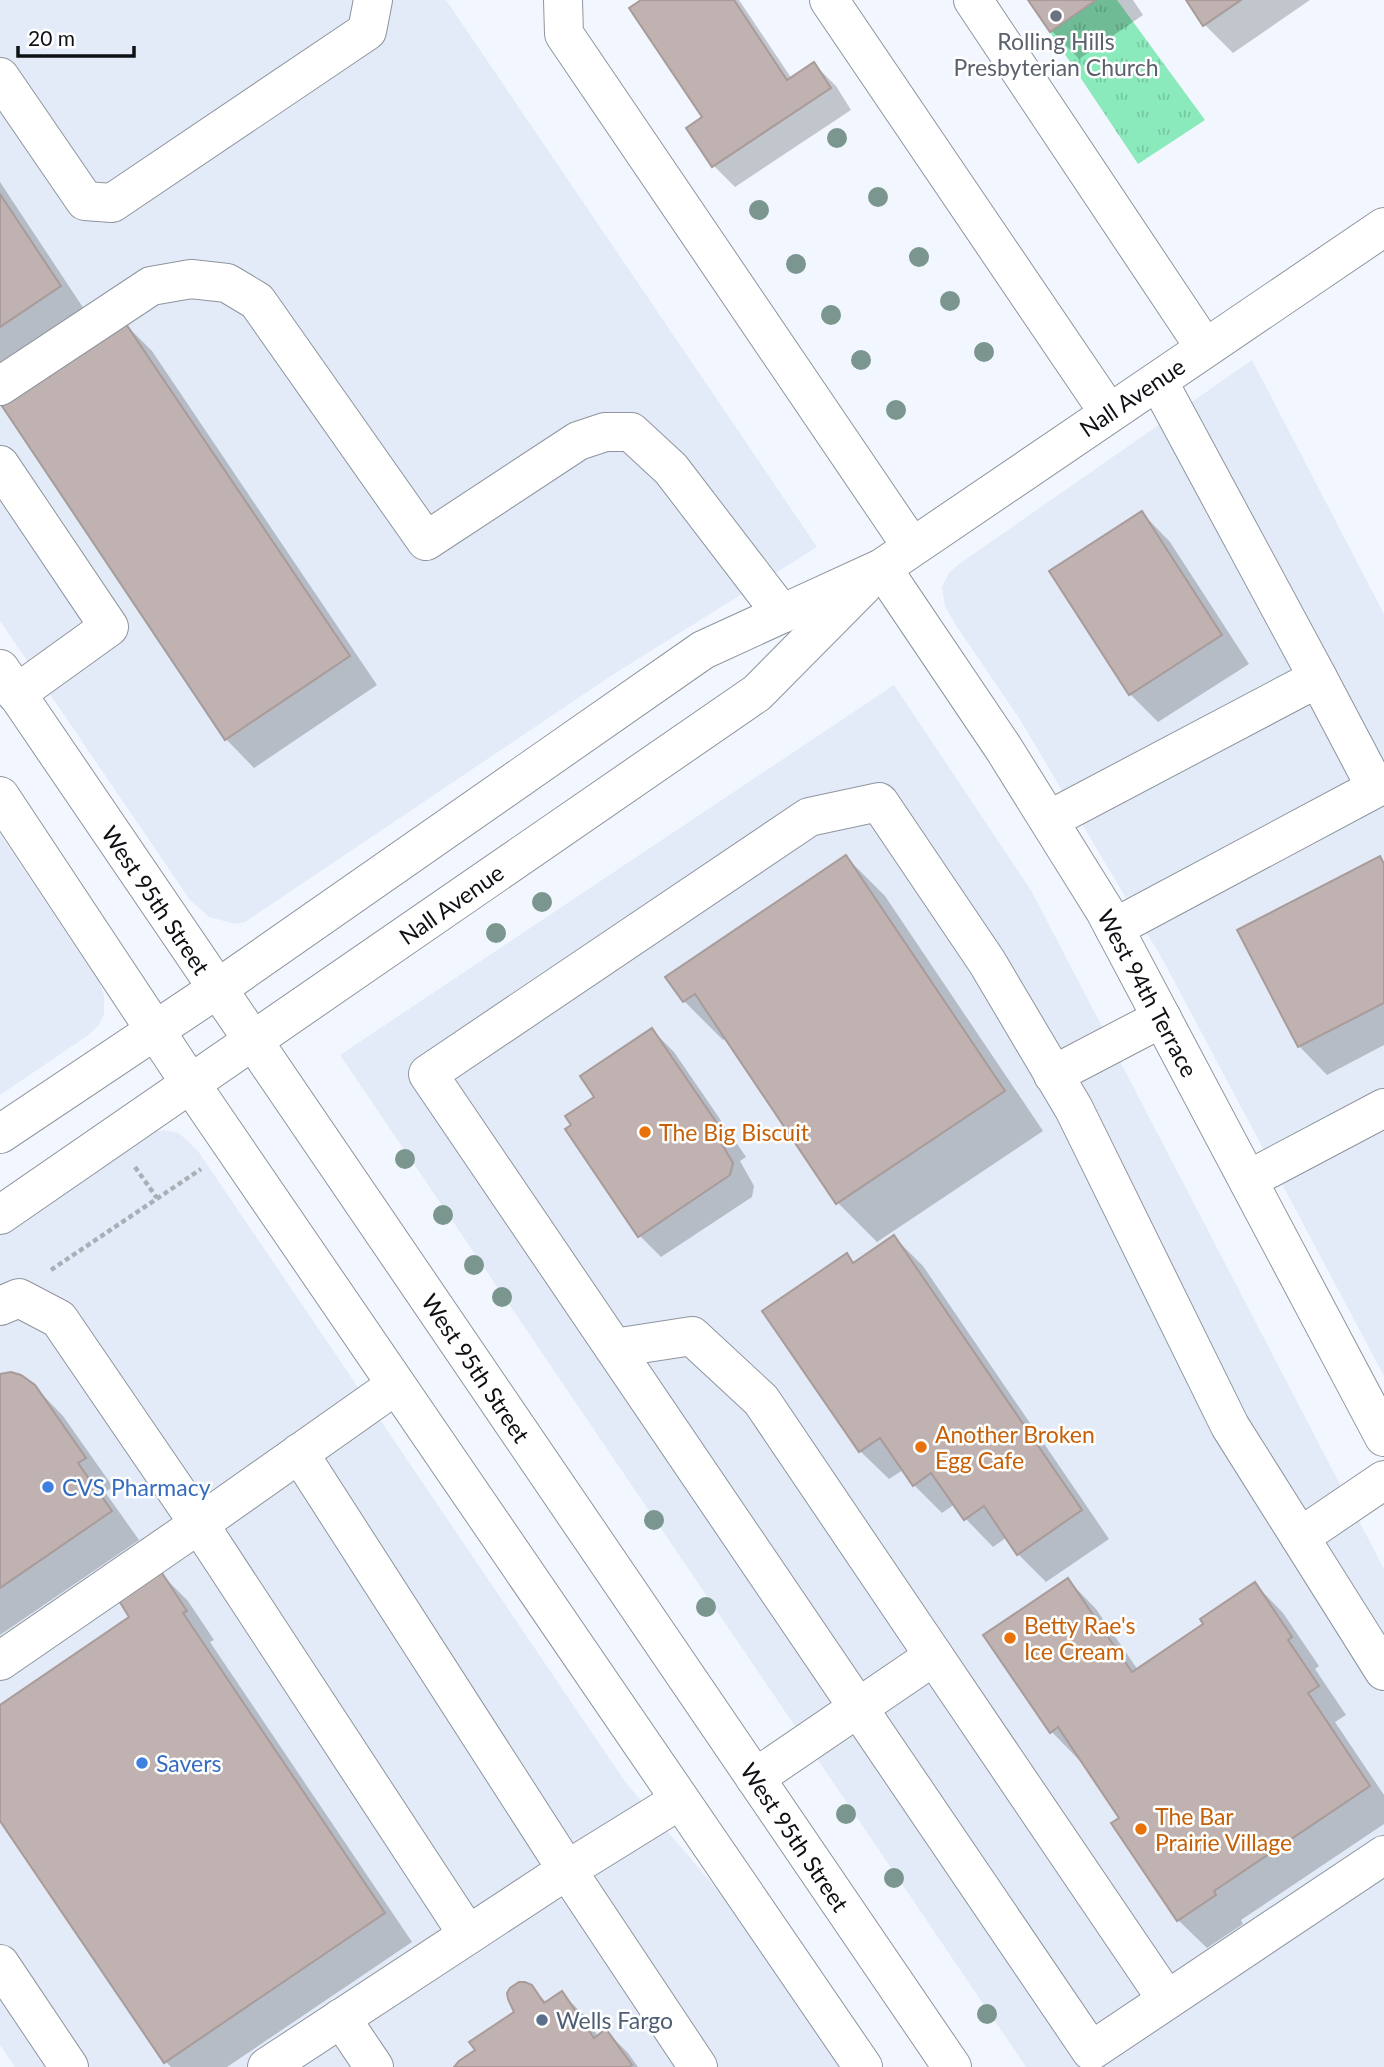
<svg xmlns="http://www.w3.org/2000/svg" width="1384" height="2067" font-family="Lato,sans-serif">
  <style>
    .built { fill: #e3ebf8 }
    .grass { fill: url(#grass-tufts) }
    .shadow { fill: #0003 }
    .building { fill: #bfb2b0; stroke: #a89b99; stroke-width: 2 }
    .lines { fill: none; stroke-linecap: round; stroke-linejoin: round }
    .minor-casing { stroke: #8f959e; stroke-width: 40 }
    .major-casing { stroke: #8f959e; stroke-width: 40 }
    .path { stroke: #aaaeb5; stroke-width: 4.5; stroke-dasharray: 5 3.5; stroke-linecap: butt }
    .minor { stroke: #fff; stroke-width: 38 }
    .major { stroke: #fff; stroke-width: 38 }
    .tree { fill: #7a968e }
    .worship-dot { fill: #6b7280; stroke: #fff; stroke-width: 2.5 }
    .food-dot { fill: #e8710a; stroke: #fff; stroke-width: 2.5 }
    .shop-dot { fill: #3f7fe0; stroke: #fff; stroke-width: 2.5 }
    .service-dot { fill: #5c6f8a; stroke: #fff; stroke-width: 2.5 }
    .labels { text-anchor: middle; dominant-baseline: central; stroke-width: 5; stroke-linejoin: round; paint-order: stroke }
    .worship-label { font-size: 23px; fill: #5b616d; stroke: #fff }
    .street-label { font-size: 23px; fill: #0e1014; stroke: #fff }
    .food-label { font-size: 23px; fill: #c56008; stroke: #fff; text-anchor: start }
    .shop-label { font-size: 23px; fill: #366cbe; stroke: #fff; text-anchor: start }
    .service-label { font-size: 23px; fill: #4e5e75; stroke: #fff; text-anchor: start }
  </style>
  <defs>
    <pattern id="grass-tufts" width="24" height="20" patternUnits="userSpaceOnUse" patternTransform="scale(1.75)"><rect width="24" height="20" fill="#8aeabb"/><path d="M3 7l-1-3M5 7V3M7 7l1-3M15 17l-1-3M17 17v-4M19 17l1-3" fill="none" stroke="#76c8a0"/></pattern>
  </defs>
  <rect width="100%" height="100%" fill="#f2f7ff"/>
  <g class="built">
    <path d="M0,0H446L817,547L614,674L245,922L235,924L209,917L190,900L0,621Z"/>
    <path d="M1252,360L1384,614V1376L1164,962L1019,718L955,624L945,606L942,587L949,573L959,564Z"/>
    <path d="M894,685L1032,892L1384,1569V2067H1026L340,1055Z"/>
    <path d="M0,834L99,982L104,995V1014L98,1026L87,1036L0,1095Z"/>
    <path d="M164,1130L179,1133L198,1151L626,1783L721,1894L840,2067H15L0,2045V1232L153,1132Z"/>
  </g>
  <path class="grass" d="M1096,0H1117L1205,120L1138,164L1050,32Z"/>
  <g class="shadow">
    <path d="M644,0H739L792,79L814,64L836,86L851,110L735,187L713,165L704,118Z"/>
    <path d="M1030,0H1133L1143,15L1079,59L1051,30Z"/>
    <path d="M1188,0H1310L1233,53L1204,24Z"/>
    <path d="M0,182L88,315L0,374Z"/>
    <path d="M124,323L152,351L377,685L254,768L226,739Z"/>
    <path d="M1142,513L1170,542L1249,664L1158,722L1130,694Z"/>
    <path d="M846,857L885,896L1043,1131L877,1242L838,1203L727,1037L723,1040L684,1001Z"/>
    <path d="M1379,858L1384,863V1045L1327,1075L1299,1046Z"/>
    <path d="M652,1030L674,1052L746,1157L740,1161L754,1186L752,1197L661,1257L639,1235L596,1097Z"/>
    <path d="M894,1237L923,1266L1109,1539L1046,1582L1018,1554L1007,1537L993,1547L965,1518L955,1504L942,1513L914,1485L903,1470L889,1479L860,1451L765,1312L846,1256L855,1264Z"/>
    <path d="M0,1376L34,1386L63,1416L113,1487L105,1492L139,1540L0,1635Z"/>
    <path d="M160,1573L188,1601L214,1640L210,1642L412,1942L227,2067H171L165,2061L0,1818V1707L132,1617Z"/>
    <path d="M1068,1580L1096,1609L1138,1670L1206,1625L1255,1584L1283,1613L1319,1666L1315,1669L1346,1715L1335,1722L1384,1795V1824L1241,1920L1243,1924L1207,1948L1178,1920L1121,1818L1081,1759L1079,1760L1051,1731Z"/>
    <path d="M531,1987L547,2003L562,1994L584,2015L598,2036L606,2031L628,2053L638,2067H456L517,2012Z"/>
  </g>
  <g class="building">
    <path d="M641,0H734L787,80L814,62L831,88L712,167L686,128L702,117L629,8Z"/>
    <path d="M1028,0H1096L1050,32Z"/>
    <path d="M1186,0H1241L1203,26Z"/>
    <path d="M0,194L61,286L0,327Z"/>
    <path d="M124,321L350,656L225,740L2,406Z"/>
    <path d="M1142,511L1222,635L1129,695L1049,571Z"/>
    <path d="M846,855L1005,1091L836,1204L695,994L683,1002L665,977Z"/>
    <path d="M1380,856L1384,864V1003L1298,1047L1237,930Z"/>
    <path d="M652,1028L725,1135L719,1139L733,1163L730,1175L638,1237L565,1129L571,1125L565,1116L594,1097L580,1076Z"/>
    <path d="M894,1235L1082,1510L1017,1555L984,1506L964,1520L931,1473L913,1486L880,1438L859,1452L762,1311L847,1253L853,1263Z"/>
    <path d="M11,1372L21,1375L35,1385L86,1458L78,1463L112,1511L0,1588V1374Z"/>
    <path d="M160,1570L187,1611L183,1613L385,1913L164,2063L0,1821V1705L129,1617L118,1599Z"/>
    <path d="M1068,1578L1132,1672L1203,1624L1200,1619L1255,1582L1292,1637L1288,1640L1319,1686L1308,1693L1370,1786L1214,1891L1216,1895L1177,1921L1111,1823L1119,1818L1058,1727L1050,1733L983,1635Z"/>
    <path d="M519,1982H525L532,1985L544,2003L562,1991L594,2038L606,2029L632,2065L629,2067H454L459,2061L475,2050L469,2042L514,2012L508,1999L507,1993L510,1988Z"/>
  </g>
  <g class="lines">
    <g class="minor-casing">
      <g id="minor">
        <path d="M563,0L564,34L912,547"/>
        <path d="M829,0L1109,413"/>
        <path d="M973,0L1205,348"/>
        <path d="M0,77L85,201L112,203L367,31L373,0"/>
        <path d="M0,386L151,286L191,279L227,283L257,301L426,541L578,441L605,432H631L671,469L782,614"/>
        <path d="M0,465L109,627L16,694"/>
        <path d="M882,568L1004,749L1105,911L1384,1437"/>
        <path d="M1049,820L1318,678L1158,381"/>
        <path d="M1114,928L1376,788L1318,678"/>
        <path d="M1053,1075L1162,1018"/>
        <path d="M1248,1180L1384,1108"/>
        <path d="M0,1306L19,1298L59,1319L199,1524L396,1385"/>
        <path d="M614,1348L692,1336L761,1400L934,1656"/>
        <path d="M299,1453L567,1870L680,1800"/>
        <path d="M1300,1537L1384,1480"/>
        <path d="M0,1661L199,1524L468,1935"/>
        <path d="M1384,1671L1230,1426L1074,1109L987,962L879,802L809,817L428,1074L1091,2051L1384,1855"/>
        <path d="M755,1778L934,1656L1167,2000"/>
        <path d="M0,1964L69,2067"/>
        <path d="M341,2018L374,2067"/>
        <path d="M267,2067L567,1870L698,2067"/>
      </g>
    </g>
    <g class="major-casing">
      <g id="major">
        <path d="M0,669L952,2067"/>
        <path d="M0,796L190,1083L863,2067"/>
        <path d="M0,1134L217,989L703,650L882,568L1384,227"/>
        <path d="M0,1215L757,693L862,587"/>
      </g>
    </g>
    <g class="path">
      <path d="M135,1167L157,1198"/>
      <path d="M51,1270L201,1169"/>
    </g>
    <use href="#minor" class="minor"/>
    <use href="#major" class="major"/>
  </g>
  <g class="tree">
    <circle cx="837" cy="138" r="10"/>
    <circle cx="878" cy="197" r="10"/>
    <circle cx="759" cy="210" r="10"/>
    <circle cx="919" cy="257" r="10"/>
    <circle cx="796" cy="264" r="10"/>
    <circle cx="950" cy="301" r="10"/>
    <circle cx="831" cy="315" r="10"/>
    <circle cx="984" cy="352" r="10"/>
    <circle cx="861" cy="360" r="10"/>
    <circle cx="896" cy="410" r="10"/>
    <circle cx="542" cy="902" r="10"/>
    <circle cx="496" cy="933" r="10"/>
    <circle cx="405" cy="1159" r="10"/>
    <circle cx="443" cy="1215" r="10"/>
    <circle cx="474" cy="1265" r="10"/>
    <circle cx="502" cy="1297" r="10"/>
    <circle cx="654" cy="1520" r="10"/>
    <circle cx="706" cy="1607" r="10"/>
    <circle cx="846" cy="1814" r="10"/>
    <circle cx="894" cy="1878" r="10"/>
    <circle cx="987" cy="2014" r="10"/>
  </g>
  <circle class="worship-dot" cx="1056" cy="16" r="7"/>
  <g class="food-dot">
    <circle cx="645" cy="1132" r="7"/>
    <circle cx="921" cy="1447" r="7"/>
    <circle cx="1010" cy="1638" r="7"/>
    <circle cx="1141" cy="1829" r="7"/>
  </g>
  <g class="shop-dot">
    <circle cx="48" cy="1487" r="7"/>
    <circle cx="142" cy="1763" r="7"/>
  </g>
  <circle class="service-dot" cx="542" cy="2020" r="7"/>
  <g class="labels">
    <g class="worship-label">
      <text x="1056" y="41">Rolling Hills<tspan x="1056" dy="26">Presbyterian Church</tspan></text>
    </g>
    <g class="street-label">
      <text transform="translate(1132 397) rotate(-34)">Nall Avenue</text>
      <text transform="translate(156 900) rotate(56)">West 95th Street</text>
      <text transform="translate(451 904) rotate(-35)">Nall Avenue</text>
      <text transform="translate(1148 993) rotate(62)">West 94th Terrace</text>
      <text transform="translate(476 1368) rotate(56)">West 95th Street</text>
      <text transform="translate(795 1837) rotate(56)">West 95th Street</text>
    </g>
    <g class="food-label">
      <text x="659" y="1132">The Big Biscuit</text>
      <text x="935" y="1434">Another Broken<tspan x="935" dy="26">Egg Cafe</tspan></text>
      <text x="1024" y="1625">Betty Rae's<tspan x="1024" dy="26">Ice Cream</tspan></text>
      <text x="1155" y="1816">The Bar<tspan x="1155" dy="26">Prairie Village</tspan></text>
    </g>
    <g class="shop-label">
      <text x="62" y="1487">CVS Pharmacy</text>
      <text x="156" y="1763">Savers</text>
    </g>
    <g class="service-label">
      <text x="556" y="2020">Wells Fargo</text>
    </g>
  </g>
  <path d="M18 46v10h116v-10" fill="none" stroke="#0e1014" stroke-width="3.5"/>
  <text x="28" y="46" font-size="21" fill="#0e1014" stroke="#ffffff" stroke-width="5" paint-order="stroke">20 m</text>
</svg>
